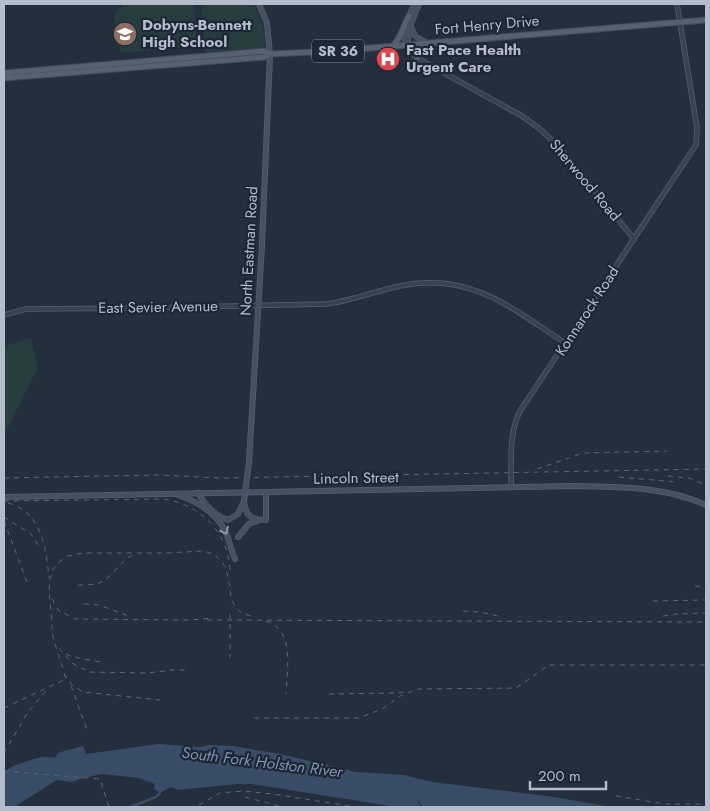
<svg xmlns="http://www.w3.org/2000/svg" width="710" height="811" font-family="Jost,sans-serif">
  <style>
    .green { fill: #263c3f }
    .water { fill: #394c67 }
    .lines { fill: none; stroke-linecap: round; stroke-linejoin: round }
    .canal { stroke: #394c67; stroke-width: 2.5 }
    .tertiary-casing { stroke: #565f6c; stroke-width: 5.5 }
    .secondary-casing { stroke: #565f6c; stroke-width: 6 }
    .primary-casing { stroke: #414a57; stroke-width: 7 }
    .tertiary { stroke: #38414e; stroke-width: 4 }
    .secondary { stroke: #465061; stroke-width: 4.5 }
    .primary { stroke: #56606e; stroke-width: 5 }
    .rail { stroke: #5a6575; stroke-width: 1; stroke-dasharray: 5 5; stroke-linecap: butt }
    .secondary-bridge-casing { stroke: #565f6c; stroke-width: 6; stroke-linecap: butt }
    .secondary-bridge { stroke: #465061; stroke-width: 4.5 }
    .oneway { stroke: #8e96a5 }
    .labels { text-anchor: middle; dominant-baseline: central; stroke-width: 4.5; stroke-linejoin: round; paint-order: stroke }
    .shield { fill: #1d2633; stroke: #878f9c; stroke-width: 1 }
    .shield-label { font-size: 14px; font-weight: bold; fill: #b4bcc9 }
    .poi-label { font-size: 15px; font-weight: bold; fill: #b4bcc9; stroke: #1d2633; text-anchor: start }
    .street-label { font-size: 15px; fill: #b4bcc9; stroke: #1d2633 }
    .water-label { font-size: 16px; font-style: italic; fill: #7c92b1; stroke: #1d2633 }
  </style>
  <rect width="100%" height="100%" fill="#242f3e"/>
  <g class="green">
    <path d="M124,4H194L197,46L120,53V46H117L114,15Z"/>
    <path d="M201,4H254C260,16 268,34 264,48L205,53Z"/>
    <path d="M31,338L38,367L4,436V346Z"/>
  </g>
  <path class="water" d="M158,744L200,747L209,745L233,746L280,754L356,772L404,775L432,782L554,797L611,807H423L414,796L421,807H396L253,784H237L178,790L171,787L160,793L154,789L155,784L139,778L102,774L87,777L72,782L57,780L14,807H4V772C12,765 32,759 43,757C48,757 51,758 56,757L57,753L83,746L86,754Z"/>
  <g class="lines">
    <path class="canal" d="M130,807L156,797L160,793"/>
    <g class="tertiary-casing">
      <g id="tertiary">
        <path d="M407,45L412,54L417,58L522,116L540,129L560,148L634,239"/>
        <path d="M4,315L26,309L146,308L326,304C352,301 375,291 400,286C469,271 512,308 565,343"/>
        <path d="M511,487C512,460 508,436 520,411L696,145L697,128L677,4"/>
      </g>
    </g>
    <g class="secondary-casing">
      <g id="secondary">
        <path d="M408,19L414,4"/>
        <path d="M406,27L405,38L406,44"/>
        <path d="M411,27L415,36L427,43"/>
        <path d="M407,45L411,24L419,4"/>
        <path d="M249,462L262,245L270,54L267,23L259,4"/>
        <path d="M198,493C204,504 216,517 228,520L238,514L244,501"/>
        <path d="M178,495C199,502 217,513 226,533C230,542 231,551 235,559"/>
        <path d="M4,497L573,486C618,487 665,486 706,505"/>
        <path d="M244,502C246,517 252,520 266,520V492"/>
        <path d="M238,537L249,524L257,521"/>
      </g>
    </g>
    <g class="primary-casing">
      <g id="primary">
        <path d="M393,46C403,35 402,28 409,16"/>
        <path d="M417,58L416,49L421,44"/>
        <path d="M4,73L243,53L264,51L270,54L335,51L706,20"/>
        <path d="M4,78L265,57L270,54"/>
      </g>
    </g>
    <use href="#tertiary" class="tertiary"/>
    <use href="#secondary" class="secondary"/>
    <use href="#primary" class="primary"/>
    <g class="rail">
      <path d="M537,469L583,453L667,451"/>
      <path d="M668,476L689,478L706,485"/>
      <path d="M619,477L676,482"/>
      <path d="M4,478L158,475L222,478L706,469"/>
      <path d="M4,501L164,499C202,505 230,534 230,574"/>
      <path d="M8,503C42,512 46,548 49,578"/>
      <path d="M4,517L31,534L41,549"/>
      <path d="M4,521L27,582"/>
      <path d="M78,585C85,585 93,585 99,583C114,577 119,560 135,554"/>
      <path d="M695,586L706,587"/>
      <path d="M230,591C232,606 239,616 255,616"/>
      <path d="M52,599L59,611L76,619L190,620L213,618"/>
      <path d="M653,601L706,600"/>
      <path d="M84,604L99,605L131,617"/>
      <path d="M463,611L480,612L498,616"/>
      <path d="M230,614V658"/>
      <path d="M663,616L677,614L706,613"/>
      <path d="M207,620L706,622"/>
      <path d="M266,621C295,629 287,670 286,694"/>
      <path d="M705,639H706"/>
      <path d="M59,648L72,663L89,672L147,673L173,670H189"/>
      <path d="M66,654L73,657L102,662"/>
      <path d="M64,674L72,685L83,692L160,700"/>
      <path d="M71,686L87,730"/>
      <path d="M329,694L395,693L404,692"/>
      <path d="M4,708L66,679L53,637L49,590L50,580L53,569L59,562L68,556L83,553H166L203,551L213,554L221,560L226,569L230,587"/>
      <path d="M254,718H359L382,709L402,695L419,689L516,688L549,665H706"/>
      <path d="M4,753L28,712L46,691"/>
      <path d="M4,771L100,779L109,807"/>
      <path d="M616,796L665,804H706"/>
      <path d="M245,797L283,807"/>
      <path d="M199,805L220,793L243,791L273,794L356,807"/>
    </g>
    <g class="secondary-bridge-casing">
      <path id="secondary-bridge" d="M244,501L249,462"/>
    </g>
    <use href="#secondary-bridge" class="secondary-bridge"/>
  </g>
  <defs><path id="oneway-chevron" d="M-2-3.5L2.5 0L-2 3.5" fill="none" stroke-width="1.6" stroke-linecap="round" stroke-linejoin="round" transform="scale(1.25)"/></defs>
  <use class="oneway" href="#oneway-chevron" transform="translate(225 531) rotate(63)"/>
  <defs>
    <g id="school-disc" transform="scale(1.25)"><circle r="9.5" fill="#8d6e63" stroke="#1d2633"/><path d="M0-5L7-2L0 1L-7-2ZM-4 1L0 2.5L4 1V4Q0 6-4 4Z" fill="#fff"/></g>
    <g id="hospital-disc" transform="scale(1.25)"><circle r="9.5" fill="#e0444e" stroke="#1d2633"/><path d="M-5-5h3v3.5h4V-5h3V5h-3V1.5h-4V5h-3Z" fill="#fff"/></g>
  </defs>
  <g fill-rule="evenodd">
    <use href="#school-disc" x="125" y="34"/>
    <use href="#hospital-disc" x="388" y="59"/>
  </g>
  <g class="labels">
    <rect class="shield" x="312" y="39.5" width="52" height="23" rx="4"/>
    <g class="shield-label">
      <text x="338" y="51">SR 36</text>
    </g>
    <g class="poi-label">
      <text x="142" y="25">Dobyns-Bennett<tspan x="142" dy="17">High School</tspan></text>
      <text x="406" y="50">Fast Pace Health<tspan x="406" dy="17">Urgent Care</tspan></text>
    </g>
    <g class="street-label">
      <text transform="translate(487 25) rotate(-5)">Fort Henry Drive</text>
      <text transform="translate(585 180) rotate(50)">Sherwood Road</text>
      <text transform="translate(249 251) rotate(-87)">North Eastman Road</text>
      <text transform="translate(158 307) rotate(-1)">East Sevier Avenue</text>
      <text transform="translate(587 311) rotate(-57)">Konnarock Road</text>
      <text transform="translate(356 478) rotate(-1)">Lincoln Street</text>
    </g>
    <g class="water-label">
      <text transform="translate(262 762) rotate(7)">South Fork Holston River</text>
    </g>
  </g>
  <rect width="710" height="811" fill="none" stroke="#b4bcc9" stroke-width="10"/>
  <path d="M530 781v8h76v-8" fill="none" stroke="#b4bcc9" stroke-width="2.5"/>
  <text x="538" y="781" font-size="15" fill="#b4bcc9" stroke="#1d2633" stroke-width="4" paint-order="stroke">200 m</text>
</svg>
